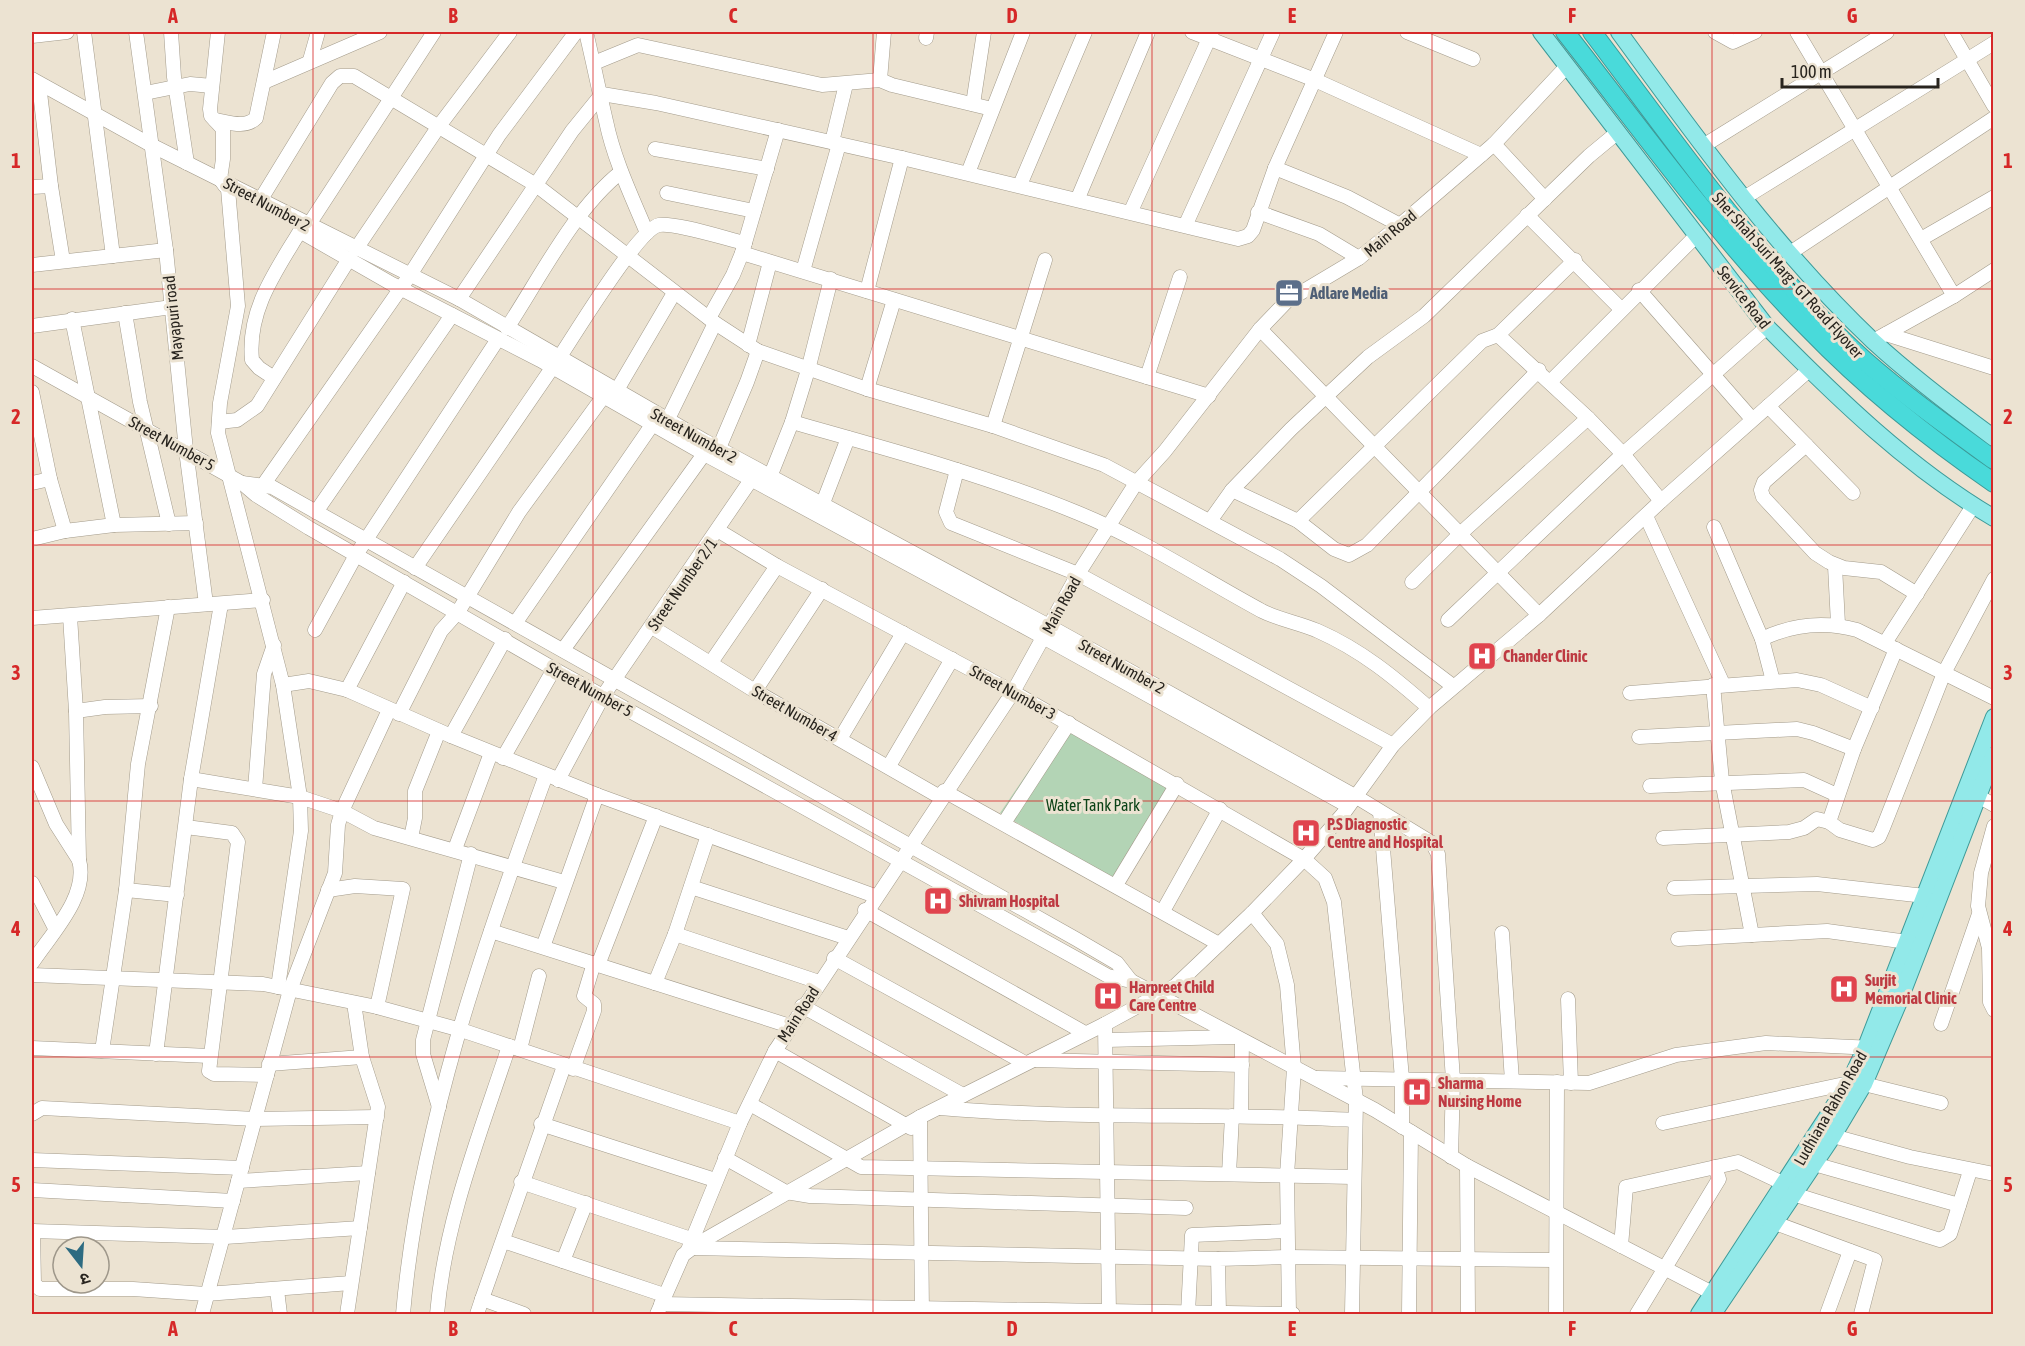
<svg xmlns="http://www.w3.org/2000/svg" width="2025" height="1346" font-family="'Asap Condensed','Noto Sans Devanagari',sans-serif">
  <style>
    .green { fill: #b3d4b5 }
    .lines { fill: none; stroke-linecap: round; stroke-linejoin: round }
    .minor-casing { stroke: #a39b8b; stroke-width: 15 }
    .major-casing { stroke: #3d9a98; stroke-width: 18 }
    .highway-casing { stroke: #3d9a98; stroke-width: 20 }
    .minor { stroke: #fff; stroke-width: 14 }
    .major { stroke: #92e9e9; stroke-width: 16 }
    .highway { stroke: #49dada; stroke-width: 18 }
    .grid { fill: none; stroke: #d62828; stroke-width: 1.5; stroke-opacity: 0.55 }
    .labels { text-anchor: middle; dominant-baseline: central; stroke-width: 6; stroke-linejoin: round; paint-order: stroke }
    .street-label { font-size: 16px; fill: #28241e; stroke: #ece3d2 }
    .service-label { font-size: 16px; font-weight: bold; fill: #4e5e75; stroke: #ece3d2; text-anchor: start }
    .health-label { font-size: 16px; font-weight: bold; fill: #be3a42; stroke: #ece3d2; text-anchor: start }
    .park-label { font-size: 16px; fill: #0b4317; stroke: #ece3d2 }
    .neatline { fill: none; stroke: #d62828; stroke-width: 2 }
    .grid-label { font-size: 20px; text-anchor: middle; font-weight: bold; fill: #d62828 }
  </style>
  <rect width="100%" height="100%" fill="#ece3d2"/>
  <path class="green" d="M1060,725L1169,788L1113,878L1000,813Z"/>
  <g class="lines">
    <g class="minor-casing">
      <g id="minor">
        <path d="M84,32L113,256"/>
        <path d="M136,32L166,250L186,450L206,604"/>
        <path d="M171,32L174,77L187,163"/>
        <path d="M218,32L210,109L211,116L223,129V159L220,179L225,186"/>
        <path d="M586,32C593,61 599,91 606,121C614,160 632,197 647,233"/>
        <path d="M1192,32L1315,80L1481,155"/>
        <path d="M1407,32L1473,59"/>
        <path d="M1715,32L1733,42L1755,32"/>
        <path d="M1797,32L1954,296"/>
        <path d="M1951,32L1994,106"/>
        <path d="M32,36L67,32"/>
        <path d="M926,38L927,32"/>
        <path d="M310,60L318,32"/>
        <path d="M594,63L638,45L822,85L880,80L892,85L992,109"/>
        <path d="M32,79L151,145L459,299L705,441L1049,626L1355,796L1432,843L1438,854L1453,1080L1451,1157"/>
        <path d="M880,80L884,32"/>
        <path d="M264,82L380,32"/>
        <path d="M39,84L51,186L63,261"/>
        <path d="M145,93L190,84L212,86"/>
        <path d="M602,94L656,103L902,158L1238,239L1248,236L1253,230L1275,168L1336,32"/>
        <path d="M973,104L984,32"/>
        <path d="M215,120C228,122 245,129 256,118L274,32"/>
        <path d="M832,142L846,84"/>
        <path d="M1494,144L1545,199"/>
        <path d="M1703,146L1887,32"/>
        <path d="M655,149L767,169"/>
        <path d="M1275,168L1347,197L1400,225"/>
        <path d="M968,173L1023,32"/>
        <path d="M1020,185L1085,32"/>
        <path d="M32,187L51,186"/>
        <path d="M228,189L238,306L220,403L218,433L283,685L300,797L301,831L278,987"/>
        <path d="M667,193L754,211"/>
        <path d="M1078,198L1148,32"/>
        <path d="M1744,198L1994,43"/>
        <path d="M261,199L332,83L340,76H354L536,185L715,323L758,351L867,389L993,426L1104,465L1280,559L1321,586L1453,686"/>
        <path d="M1131,211L1212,32"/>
        <path d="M1258,212L1319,234L1359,258"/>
        <path d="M1527,215L1621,309"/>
        <path d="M1186,224L1273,32"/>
        <path d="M308,226L434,32"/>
        <path d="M303,233L392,284L540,360L708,456L1043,637L1348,806"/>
        <path d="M1921,239L1994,197"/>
        <path d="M356,249L439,126L510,32"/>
        <path d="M742,253L1209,396"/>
        <path d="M1790,253L1994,118"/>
        <path d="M32,265L166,250"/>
        <path d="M803,271L839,144"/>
        <path d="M1639,290L1752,419"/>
        <path d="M867,291L902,158"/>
        <path d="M459,299L572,131L602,94"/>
        <path d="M125,313L140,402L169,524"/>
        <path d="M709,318L733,275L742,253L778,130"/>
        <path d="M72,319L114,525"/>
        <path d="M32,326L172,307"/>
        <path d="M507,328C540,278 574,209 621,172"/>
        <path d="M1260,329L1539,615"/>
        <path d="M1886,334L1994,368"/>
        <path d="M1498,335L1575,260"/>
        <path d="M1873,341L1954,296L1994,270"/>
        <path d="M748,345L770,262"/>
        <path d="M559,358C574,336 638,229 659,225C674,222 727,239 745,243"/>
        <path d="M32,366L242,483L256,495L309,528L554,669L1108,976L1131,981L1375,1110L1467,1166L1720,1297"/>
        <path d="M1147,377L1180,277"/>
        <path d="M274,378L259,368L252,360C247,310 276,271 300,231"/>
        <path d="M1551,381L1696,236"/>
        <path d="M867,389L894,300"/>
        <path d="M617,390L674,293"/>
        <path d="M32,392L50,479L65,531"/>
        <path d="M1768,406L1853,493"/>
        <path d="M668,419L715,323"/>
        <path d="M219,422L237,420L257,406L349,259"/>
        <path d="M792,422L808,370L831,279"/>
        <path d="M993,426L1045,260"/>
        <path d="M1806,445L1764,482L1761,490L1763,497L1815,553L1829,562L1844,568L1881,572L1917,594"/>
        <path d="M719,448L747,382L758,351"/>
        <path d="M957,470L946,512L951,523L1078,574L1393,745"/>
        <path d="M770,477L792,422C888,449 985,475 1078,513C1142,539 1201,578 1262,611C1280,620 1300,623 1318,631C1361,650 1394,677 1429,708"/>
        <path d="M32,483L50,479"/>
        <path d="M242,483L272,487L1076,939L1117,963L1131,981"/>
        <path d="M1232,490L1298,521L1334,549L1349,555L1367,545L1539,370"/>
        <path d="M259,491L410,275L499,135L576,32"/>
        <path d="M823,503L848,438"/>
        <path d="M316,512L452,315"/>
        <path d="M1646,516L1723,684"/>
        <path d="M1210,521L1232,490L1291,429L1368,357L1424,316L1589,156L1618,132"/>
        <path d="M1298,521L1482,341L1498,335L1588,418L1623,454L1661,501"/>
        <path d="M1714,527L1762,639L1773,681"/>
        <path d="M719,531L777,566L1013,692L1304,859L1325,878L1334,902L1356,1100L1352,1314"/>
        <path d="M32,539L65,531L114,525L196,523"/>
        <path d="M1835,566L1838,624"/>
        <path d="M415,568L552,368"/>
        <path d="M1412,582L1460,534L1588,418"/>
        <path d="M32,618L263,600"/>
        <path d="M1448,620L1623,454L1767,327"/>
        <path d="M516,622L652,425"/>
        <path d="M652,627L755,691L940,797"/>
        <path d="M315,630L356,555L498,339"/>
        <path d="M1762,639C1793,624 1824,621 1857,630L1994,698"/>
        <path d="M1885,643L1973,506"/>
        <path d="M1896,649L1854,749L1829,822L1840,830L1873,840L1879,837L1883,828L1944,673L1994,579"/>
        <path d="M563,650L704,454"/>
        <path d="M712,661L777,566"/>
        <path d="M283,685L309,681L347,690L451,736L597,795"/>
        <path d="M1713,685L1722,781L1752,935"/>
        <path d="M347,690L404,582"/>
        <path d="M755,691L822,589"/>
        <path d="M1630,693L1797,680L1821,685L1872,708"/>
        <path d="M76,711L105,707L151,706"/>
        <path d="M399,714L441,631L458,612L519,512L603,397"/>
        <path d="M451,736L505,639"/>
        <path d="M1639,737L1797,729L1813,733L1854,749"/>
        <path d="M840,739L903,633"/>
        <path d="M503,758L554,669"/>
        <path d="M889,766L952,659"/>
        <path d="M32,767L56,824L79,860"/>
        <path d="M191,779L300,797L342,811L374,828L564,882"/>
        <path d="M558,780L603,696L755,474"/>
        <path d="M1650,786L1804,780L1837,795"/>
        <path d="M255,789L264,674L274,645"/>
        <path d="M944,791L1219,944"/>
        <path d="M1976,795L1994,805"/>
        <path d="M1380,812L1402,1079V1127"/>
        <path d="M1004,823L1069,723"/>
        <path d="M1994,826L1981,873L1978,906L1989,948L1990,1002L1994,1010"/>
        <path d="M186,827L232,833L238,842L209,1071L214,1074L267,1075"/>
        <path d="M708,835L675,934L819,982"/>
        <path d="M411,838L415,818V791L439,731"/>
        <path d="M1663,838L1789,832L1804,828L1817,819L1829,822"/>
        <path d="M455,849L491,753"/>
        <path d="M32,883L55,928"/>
        <path d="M1116,885L1177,784"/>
        <path d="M691,887L848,938"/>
        <path d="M1674,888L1817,884L1925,896"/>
        <path d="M126,890L177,895"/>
        <path d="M328,890L355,886L403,889L377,1007"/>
        <path d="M865,910L1085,1033"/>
        <path d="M1163,911L1220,809"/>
        <path d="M1252,913L1277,944L1287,985L1294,1068L1287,1175L1289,1314"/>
        <path d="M491,931L790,1026"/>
        <path d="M1502,933L1512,1081"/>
        <path d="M1678,939L1827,931L1915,943"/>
        <path d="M543,947L597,795L875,896"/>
        <path d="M834,958L1025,1063"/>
        <path d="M32,963C51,934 89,896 79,860L76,711L70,616"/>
        <path d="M598,965L656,816"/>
        <path d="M32,975L263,984L377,1007L461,1030L740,1123"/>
        <path d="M655,983L675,934"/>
        <path d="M1568,999L1571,1083"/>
        <path d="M802,1006L963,1095"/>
        <path d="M1105,1024L1109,1314"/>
        <path d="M1941,1024L1979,914"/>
        <path d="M1106,1040L1234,1037"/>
        <path d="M32,1048L209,1056"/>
        <path d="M520,1049L539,976"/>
        <path d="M102,1051L126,890L138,764L168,607"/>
        <path d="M775,1051L911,1128"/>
        <path d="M156,1054L191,779L221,604"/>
        <path d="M1034,1060L1242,1065"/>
        <path d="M269,1064L362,1057"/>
        <path d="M573,1069L594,1011V1004L584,996L594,963"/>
        <path d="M1317,1078L1589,1083L1676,1055L1766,1043L1874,1048"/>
        <path d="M1864,1084L1941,1103"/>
        <path d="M750,1104L861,1167L1353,1177"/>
        <path d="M439,1107L423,1054V1040L471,854"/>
        <path d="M940,1108C1078,1120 1217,1112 1355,1120"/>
        <path d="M32,1114L42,1108L255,1119L377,1117"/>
        <path d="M1241,1116L1242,1041"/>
        <path d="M920,1117L922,1314"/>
        <path d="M1663,1123L1849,1083"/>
        <path d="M541,1124L715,1180"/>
        <path d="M1833,1136L1910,1157L1994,1174"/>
        <path d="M725,1158L786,1192L810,1196L1186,1208"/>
        <path d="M32,1160L242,1168"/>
        <path d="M1814,1164L1959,1205"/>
        <path d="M1467,1166L1468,1314"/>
        <path d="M1229,1174L1232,1116"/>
        <path d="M238,1181L368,1173"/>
        <path d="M521,1182L691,1239"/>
        <path d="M32,1190L233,1201"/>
        <path d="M1793,1194L1940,1240L1950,1234L1970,1171"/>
        <path d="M1775,1223L1875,1260L1861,1314"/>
        <path d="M32,1231L225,1237L360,1228"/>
        <path d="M33,1231L34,1284L40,1289H133L206,1294L351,1283"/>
        <path d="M503,1241L664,1295"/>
        <path d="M1621,1246L1626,1187L1738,1162L1785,1184"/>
        <path d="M692,1248L1218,1259"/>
        <path d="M688,1250L740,1123L775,1051L1013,692L1078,574L1136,483L1165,451L1260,329L1287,301L1359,258L1400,225L1494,144L1567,66"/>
        <path d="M563,1261L586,1203"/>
        <path d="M277,1290L280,1314"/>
        <path d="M661,1304L1293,1314"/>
        <path d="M1188,1313L1192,1235L1287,1231"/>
        <path d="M202,1314L290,990L335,873L338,825L342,811L389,710"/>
        <path d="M347,1314L378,1107L362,1057L354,1003"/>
        <path d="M403,1314C419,1129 482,949 546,775"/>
        <path d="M437,1314C445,1221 480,1134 509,1046"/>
        <path d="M477,1314L482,1299"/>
        <path d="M524,1314L482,1299L564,1066"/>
        <path d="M657,1314L683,1255L699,1243L920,1117L1105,1024L1175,986L1252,913L1304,859L1343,814L1393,745L1429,708L1539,615L1661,501L1809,370"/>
        <path d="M1219,1314L1218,1259L1287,1257L1555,1260"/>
        <path d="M1409,1314L1411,1132"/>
        <path d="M1556,1314L1557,1082"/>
        <path d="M1637,1314L1719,1179L1715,1167"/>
        <path d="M1827,1314L1850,1251"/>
      </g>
    </g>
    <g class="major-casing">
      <g id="major">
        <path d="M1541,32L1767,327C1836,397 1909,468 1994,518"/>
        <path d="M1619,32C1697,139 1776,249 1873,341C1911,376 1952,407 1994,438"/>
        <path d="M1699,1314L1849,1083L1866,1047L1994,717"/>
        <path d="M1713,1314L1833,1136L1864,1084L1898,1004L1994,755"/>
      </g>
    </g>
    <g class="highway-casing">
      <g id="highway">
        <path d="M1565,32C1644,133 1719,238 1809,329C1865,387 1927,437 1994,483"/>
        <path d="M1592,32C1676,143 1760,266 1864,360C1905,396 1950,428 1994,460"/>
      </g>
    </g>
    <use href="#minor" class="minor"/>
    <use href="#major" class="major"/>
    <use href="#highway" class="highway"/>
  </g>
  <path class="grid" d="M313,32V1314M593,32V1314M873,32V1314M1152,32V1314M1432,32V1314M1712,32V1314M32,289H1994M32,545H1994M32,801H1994M32,1057H1994"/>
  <defs>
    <g id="office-square" transform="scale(1.5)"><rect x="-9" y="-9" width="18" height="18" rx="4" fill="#5c6f8a" stroke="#ece3d2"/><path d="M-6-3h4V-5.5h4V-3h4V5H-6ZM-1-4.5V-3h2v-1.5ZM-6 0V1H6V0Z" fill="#fff"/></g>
    <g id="hospital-square" transform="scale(1.5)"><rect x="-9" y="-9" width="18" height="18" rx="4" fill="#e0444e" stroke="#ece3d2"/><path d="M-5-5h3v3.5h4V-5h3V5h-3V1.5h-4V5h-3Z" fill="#fff"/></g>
  </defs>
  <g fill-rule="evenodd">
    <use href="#office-square" x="1289" y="293"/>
    <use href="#hospital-square" x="1482" y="656"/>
    <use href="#hospital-square" x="1306" y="833"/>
    <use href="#hospital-square" x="938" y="901"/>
    <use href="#hospital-square" x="1844" y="989"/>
    <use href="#hospital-square" x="1108" y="996"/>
    <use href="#hospital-square" x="1417" y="1092"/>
  </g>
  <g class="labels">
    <g class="street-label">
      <text transform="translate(267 204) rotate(28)">Street Number 2</text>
      <text transform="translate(1390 233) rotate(-40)">Main Road</text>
      <text transform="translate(1788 275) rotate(48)">Sher Shah Suri Marg - GT Road Flyover</text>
      <text transform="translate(1744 297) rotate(52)">Service Road</text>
      <text transform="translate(173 318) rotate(-96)">Mayapuri road</text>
      <text transform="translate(694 435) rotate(29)">Street Number 2</text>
      <text transform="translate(172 443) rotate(29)">Street Number 5</text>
      <text transform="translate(682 584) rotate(-55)">Street Number 2/1</text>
      <text transform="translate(1061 605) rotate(-61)">Main Road</text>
      <text transform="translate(1122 666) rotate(29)">Street Number 2</text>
      <text transform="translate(590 689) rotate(29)">Street Number 5</text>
      <text transform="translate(1013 692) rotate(29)">Street Number 3</text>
      <text transform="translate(795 713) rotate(30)">Street Number 4</text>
      <text transform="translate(798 1014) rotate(-57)">Main Road</text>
      <text transform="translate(1830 1108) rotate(-60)">Ludhiana Rahon Road</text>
    </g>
    <g class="service-label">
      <text x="1310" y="293">Adlare Media</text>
    </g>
    <g class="health-label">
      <text x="1503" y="656">Chander Clinic</text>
      <text x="1327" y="824">P.S Diagnostic<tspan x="1327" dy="18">Centre and Hospital</tspan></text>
      <text x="959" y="901">Shivram Hospital</text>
      <text x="1865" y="980">Surjit<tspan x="1865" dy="18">Memorial Clinic</tspan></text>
      <text x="1129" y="987">Harpreet Child<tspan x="1129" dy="18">Care Centre</tspan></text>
      <text x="1438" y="1083">Sharma<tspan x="1438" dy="18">Nursing Home</tspan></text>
    </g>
    <g class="park-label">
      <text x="1093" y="805">Water Tank Park</text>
    </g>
  </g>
  <rect width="2025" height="1346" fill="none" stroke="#ece3d2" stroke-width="66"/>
  <g transform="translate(81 1265) rotate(163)"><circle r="28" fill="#ece3d2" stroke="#9e978a" stroke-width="1.5"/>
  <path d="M0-4.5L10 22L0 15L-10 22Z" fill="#2d6b81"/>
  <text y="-9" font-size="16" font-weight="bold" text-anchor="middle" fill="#28241e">उ</text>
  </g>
  <path d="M1782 78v9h156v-9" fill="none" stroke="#28241e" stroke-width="3"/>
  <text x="1791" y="78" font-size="18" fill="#28241e" stroke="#ece3d2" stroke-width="4.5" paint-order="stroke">100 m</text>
  <rect x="33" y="33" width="1959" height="1280" class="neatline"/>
  <g class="grid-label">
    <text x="173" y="23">A</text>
    <text x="453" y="23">B</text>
    <text x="733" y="23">C</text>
    <text x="1012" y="23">D</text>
    <text x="1292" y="23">E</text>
    <text x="1572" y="23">F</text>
    <text x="1852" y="23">G</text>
    <text x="16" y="168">1</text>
    <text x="2008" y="168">1</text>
    <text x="16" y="424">2</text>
    <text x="2008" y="424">2</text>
    <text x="16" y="680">3</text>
    <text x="2008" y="680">3</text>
    <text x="16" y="936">4</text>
    <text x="2008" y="936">4</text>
    <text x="16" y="1192">5</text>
    <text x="2008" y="1192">5</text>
    <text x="173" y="1336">A</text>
    <text x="453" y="1336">B</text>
    <text x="733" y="1336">C</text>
    <text x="1012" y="1336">D</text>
    <text x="1292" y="1336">E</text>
    <text x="1572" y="1336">F</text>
    <text x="1852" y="1336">G</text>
  </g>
</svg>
